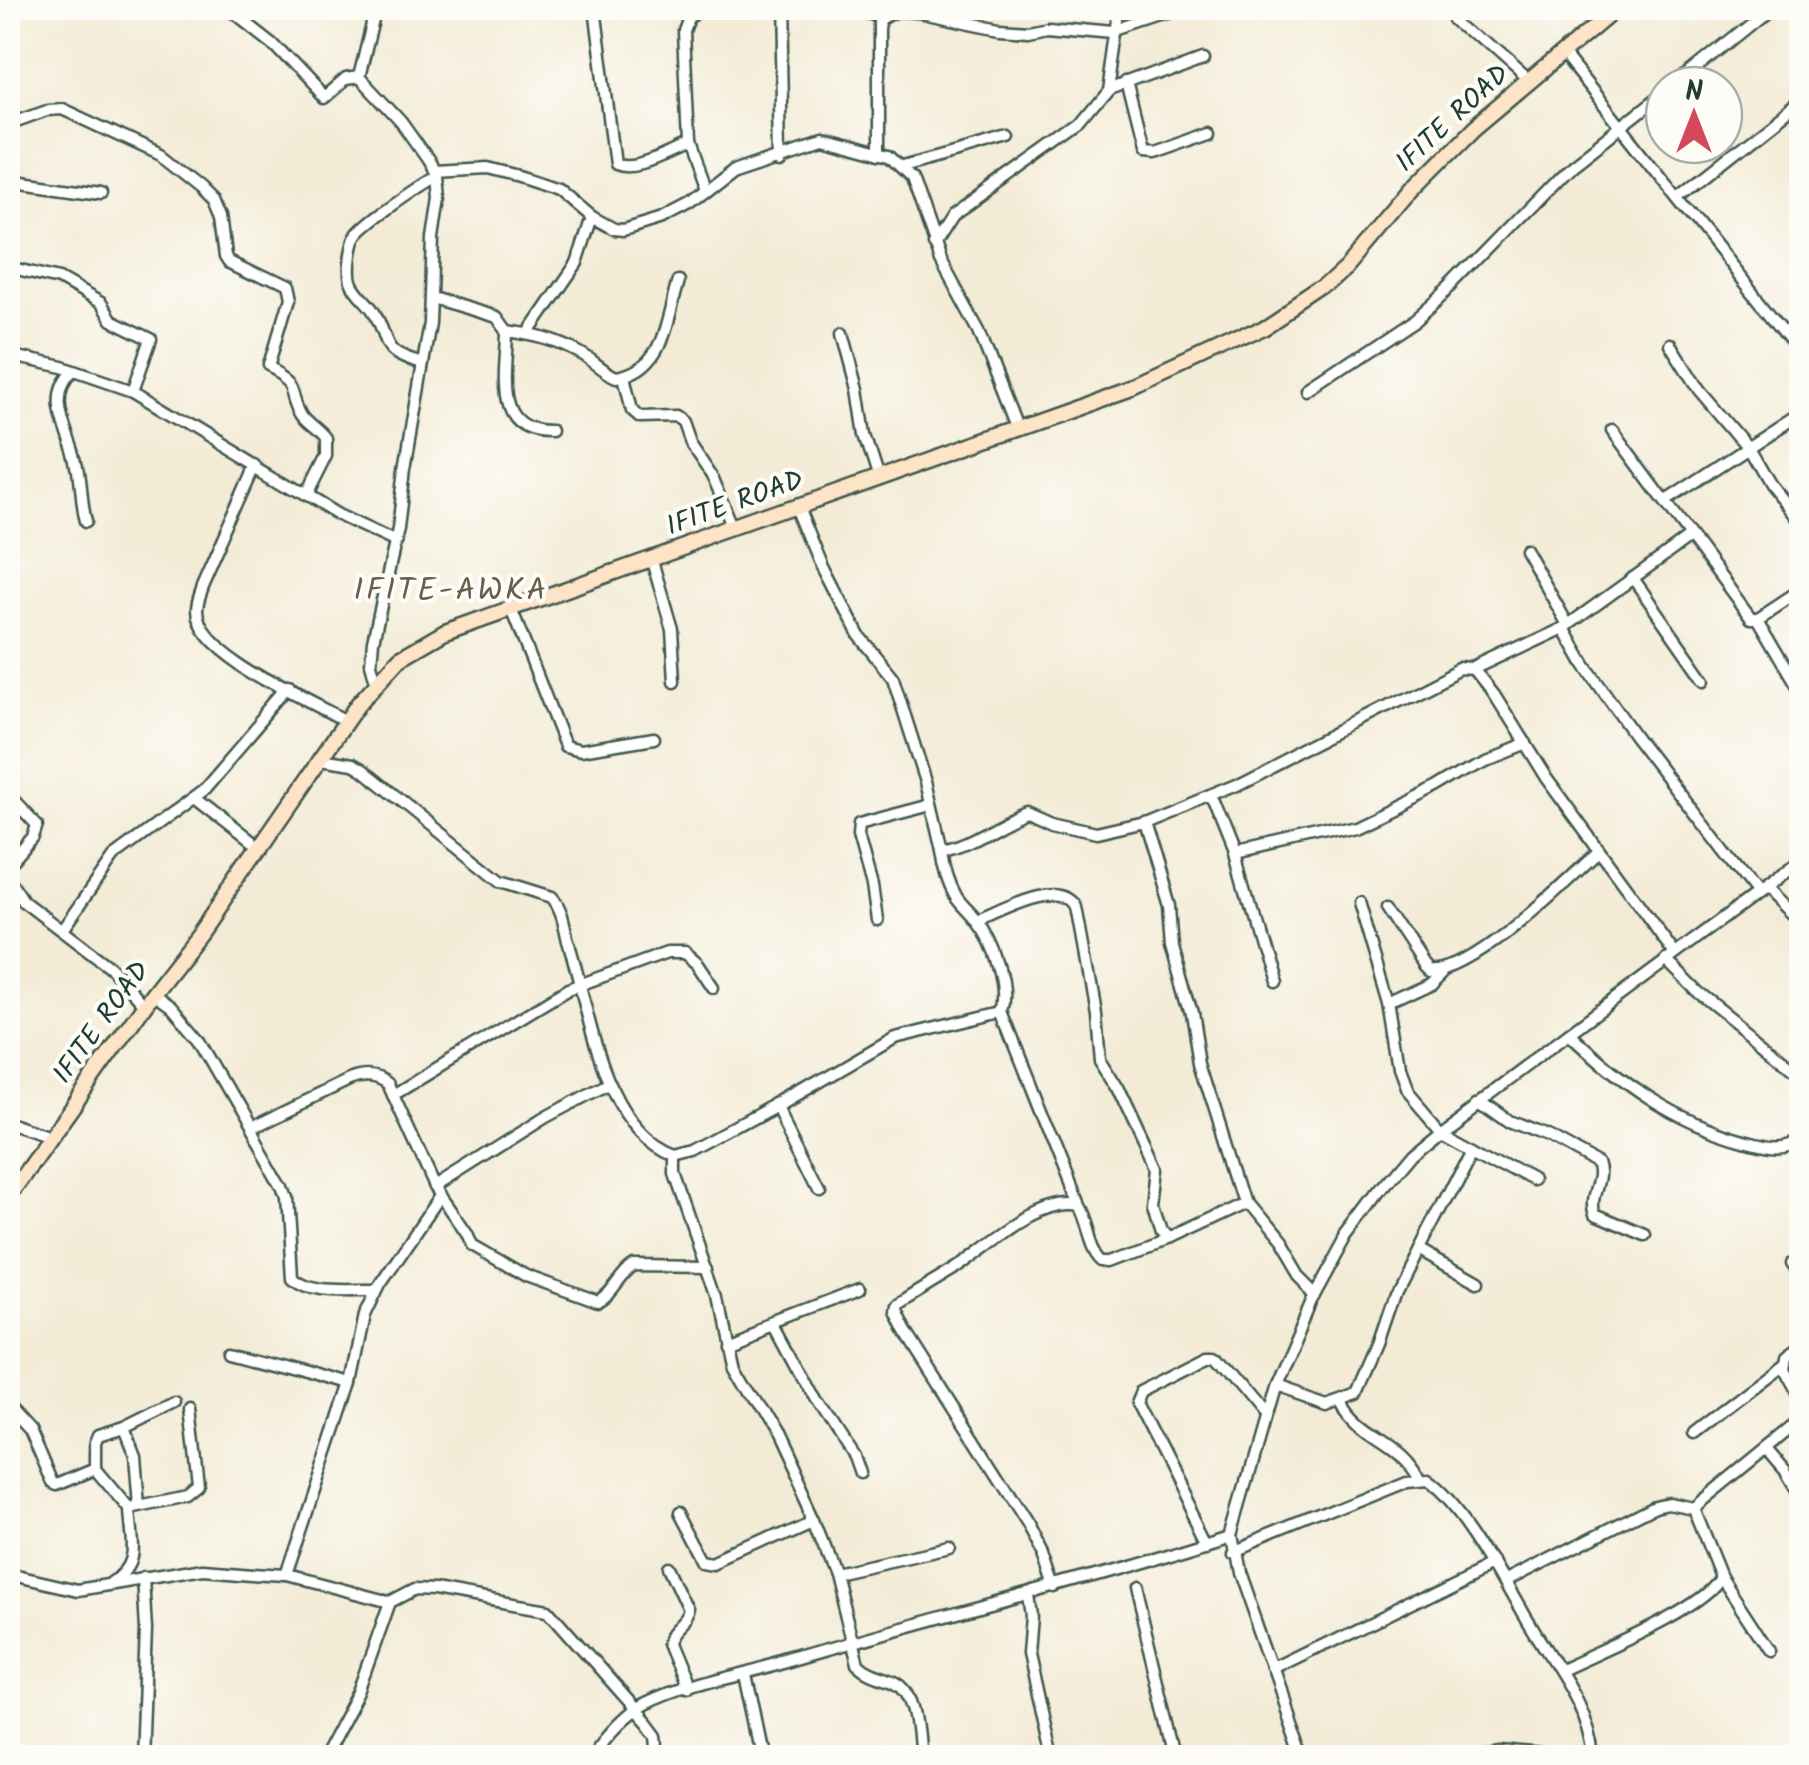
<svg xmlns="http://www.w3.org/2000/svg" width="1809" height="1765" font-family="Kalam,sans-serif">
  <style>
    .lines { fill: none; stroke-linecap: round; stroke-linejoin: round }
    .street-casing { stroke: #3f574c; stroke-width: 15 }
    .secondary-casing { stroke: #3f574c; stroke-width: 19 }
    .street { stroke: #fff; stroke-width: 10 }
    .secondary { stroke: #fee4c6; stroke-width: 14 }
    .labels { text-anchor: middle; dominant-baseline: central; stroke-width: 8; stroke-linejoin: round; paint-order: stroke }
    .street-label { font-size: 28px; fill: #1f3d34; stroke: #fdfcf7 }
    .quarter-label { font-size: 32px; letter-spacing: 2.5px; fill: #665f4b; stroke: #fdfcf7 }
  </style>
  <rect width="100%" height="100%" fill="#fdfcf7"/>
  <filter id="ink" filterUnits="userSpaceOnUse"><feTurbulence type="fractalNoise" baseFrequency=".01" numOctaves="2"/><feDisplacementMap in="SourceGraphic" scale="20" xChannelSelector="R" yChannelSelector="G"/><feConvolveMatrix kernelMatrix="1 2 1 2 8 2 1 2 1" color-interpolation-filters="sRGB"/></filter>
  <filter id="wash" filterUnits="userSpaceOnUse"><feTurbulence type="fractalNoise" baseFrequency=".0048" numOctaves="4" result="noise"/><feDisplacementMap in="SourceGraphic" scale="40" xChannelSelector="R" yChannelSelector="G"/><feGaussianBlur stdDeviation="2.25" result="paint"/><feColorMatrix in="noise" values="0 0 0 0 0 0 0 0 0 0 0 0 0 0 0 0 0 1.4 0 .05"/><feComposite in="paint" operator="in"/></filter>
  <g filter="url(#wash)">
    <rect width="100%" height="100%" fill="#f3ebd6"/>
  </g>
  <g filter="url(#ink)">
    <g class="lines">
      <g class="street-casing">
        <g id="street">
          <path d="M228,8L270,41L324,98L346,79L359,77"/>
          <path d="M595,8L615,164C636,173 667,153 688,145"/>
          <path d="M701,8L688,17L683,30L688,145L705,191"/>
          <path d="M779,8L782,154"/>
          <path d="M852,8L882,18L897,11L917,12L1000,29L1028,31L1046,27L1115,33L1191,8"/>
          <path d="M1450,8L1456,17L1529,82"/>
          <path d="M1563,54L1802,354"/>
          <path d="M1126,84L1143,152L1155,153L1212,133"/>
          <path d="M1675,85L1770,8"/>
          <path d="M1109,91L1203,56"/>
          <path d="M8,124L47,110L62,109L161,155L201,187L214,200L221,217L226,256L229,261L285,288L288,302L268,369C304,387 287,389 302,414C308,423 320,429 326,438V456L306,496"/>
          <path d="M879,154V21L882,18"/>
          <path d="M903,166L1008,137"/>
          <path d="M434,171L488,168L519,176L559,189L592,217L614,229L623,230L662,218L689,204L736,167L822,138L889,156L912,178L941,261L979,331L1018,430"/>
          <path d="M8,180L101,193"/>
          <path d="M1678,197L1802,99"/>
          <path d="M934,245L952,217L1081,125L1109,91L1121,8"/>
          <path d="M8,267L59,279L101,303L112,320L151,339L133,391"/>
          <path d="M432,298L497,317L507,331C507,371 490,432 551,431"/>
          <path d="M507,331C532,334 558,341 580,353C593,360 603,371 616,377C665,370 666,319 678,281"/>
          <path d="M1784,332L1802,320"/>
          <path d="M529,333L577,263L592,217"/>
          <path d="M843,333L858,389L865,435L879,479"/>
          <path d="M1670,344L1699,390L1749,449L1769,484L1802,524"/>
          <path d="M8,355L63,367L133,391L338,515L396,542"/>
          <path d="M423,364C378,352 392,344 374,312C368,301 355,294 351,281C348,270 351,246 356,236C362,224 424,183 437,176"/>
          <path d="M74,371C45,399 71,434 78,466C82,484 81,502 86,521"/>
          <path d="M624,376L632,410L640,417L676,416L683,421L690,441L715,478L737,530"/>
          <path d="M1308,392L1415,321L1452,288L1572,165L1664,93"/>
          <path d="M1612,430L1751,618H1758L1802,589"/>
          <path d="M257,465L203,587C201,594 197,602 197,610C197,652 312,702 346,721"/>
          <path d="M1666,501L1802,412"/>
          <path d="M799,507L823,566L859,636L893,678L926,782L942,850C974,844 997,822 1027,812L1052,823L1096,833L1144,822"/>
          <path d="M1525,549L1568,625"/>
          <path d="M652,561L672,629L675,681"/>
          <path d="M1633,578L1704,680"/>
          <path d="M511,609L565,746L581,750L654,738"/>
          <path d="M1758,618L1802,693"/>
          <path d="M1564,628L1585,665L1635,736L1756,893"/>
          <path d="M1475,670L1494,694L1546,778L1675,954"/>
          <path d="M376,682L371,663L373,641L398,529L405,468L430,323L433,238L439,198L437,176L428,160L401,122L359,77L376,8"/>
          <path d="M321,759L353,764L362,769L501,881L552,897C563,910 564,925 568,941C590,1008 599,1126 675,1156L695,1151L778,1106L895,1038L1002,1012C1010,986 994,942 977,921C971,912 962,906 956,896C948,882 944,866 942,850"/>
          <path d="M8,794L37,825L33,837L8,866"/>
          <path d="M1208,796L1214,802L1235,854L1272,981"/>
          <path d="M194,798L258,848"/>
          <path d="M1235,854L1355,827L1438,787L1485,759L1525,743"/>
          <path d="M8,877L24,902L112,969L144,1005"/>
          <path d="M1764,888L1802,925"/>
          <path d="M1359,903L1389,1004L1400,1071L1407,1090L1440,1129L1533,1180"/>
          <path d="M1388,908L1426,966L1431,971C1472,976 1568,880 1599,851"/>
          <path d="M877,920L872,886L858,836L859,824L931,805"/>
          <path d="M978,921C1002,911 1060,878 1077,907L1096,1011L1100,1058L1119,1088L1157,1169L1153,1203L1161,1231L1167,1239"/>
          <path d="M62,930L113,857L204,790L290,690"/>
          <path d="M1666,960L1698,992L1802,1075"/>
          <path d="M153,993L171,1006L199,1039L283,1185L287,1197L292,1277C310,1295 352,1289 376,1290"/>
          <path d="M1389,1004L1432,984L1444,972"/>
          <path d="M1002,1012L1079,1206"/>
          <path d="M1569,1033C1620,1082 1674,1121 1744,1140C1764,1145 1785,1153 1802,1137"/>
          <path d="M393,1095L568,989L667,953H685L698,964L714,988"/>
          <path d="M1479,1099L1510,1121L1548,1136L1597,1163C1605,1180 1587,1197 1595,1214L1645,1235"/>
          <path d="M778,1106L819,1188"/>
          <path d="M8,1123L50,1137"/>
          <path d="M252,1127L349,1080C362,1075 377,1074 388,1084L435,1187L467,1233L472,1245L526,1276L598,1302C614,1295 619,1275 634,1266L708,1267"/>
          <path d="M675,1156V1174L717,1295L732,1362L775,1436L814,1520L835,1573L858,1664C869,1675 881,1676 895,1682C918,1693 917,1735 920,1758"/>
          <path d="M435,1187L546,1117L610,1083"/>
          <path d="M1418,1250L1478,1284"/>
          <path d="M1792,1264L1802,1277"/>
          <path d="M1315,1294L1297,1276L1278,1244L1244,1203L1200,1063L1192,1013L1172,942L1169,905L1144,822L1237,784L1461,669L1475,670L1564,628L1690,537"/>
          <path d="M776,1322L819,1402L854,1456L860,1473"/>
          <path d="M726,1340L860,1289"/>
          <path d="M1802,1345L1787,1356L1785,1370L1802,1401"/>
          <path d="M229,1351L351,1383"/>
          <path d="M1275,1385L1327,1403L1358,1392L1379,1344L1397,1291L1471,1146"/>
          <path d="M1343,1400C1364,1439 1398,1433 1421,1479"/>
          <path d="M8,1406L30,1430L53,1483L57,1485L95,1469V1442L98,1435L124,1427L174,1402"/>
          <path d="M124,1427L135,1455L139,1507"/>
          <path d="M1694,1433L1785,1363"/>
          <path d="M1767,1449L1785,1470L1802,1498"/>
          <path d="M95,1469L129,1509"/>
          <path d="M1693,1508L1721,1577L1769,1651"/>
          <path d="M1693,1508L1802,1419"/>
          <path d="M681,1512L707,1561L719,1563L814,1520"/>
          <path d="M1207,1542L1136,1403L1141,1391L1208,1357H1215L1265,1417"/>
          <path d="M1233,1552L1407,1481L1429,1479C1469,1508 1502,1577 1527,1619C1553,1665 1588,1702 1593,1758"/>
          <path d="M669,1567L689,1610C687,1624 669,1629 667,1644L686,1690"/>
          <path d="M835,1573L949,1548"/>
          <path d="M8,1574L78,1590L202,1569L255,1573L287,1575L390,1602"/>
          <path d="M287,1575L351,1383L365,1315L380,1284L440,1196"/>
          <path d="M1507,1581L1655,1506L1668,1503L1693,1508"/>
          <path d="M111,1583C142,1562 130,1541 129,1509L188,1497L199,1488L190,1409"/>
          <path d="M1055,1588L1044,1555L1028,1524L905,1330L896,1311L897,1305C917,1292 937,1280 957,1268C987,1248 1041,1197 1079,1206C1090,1223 1088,1246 1103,1260H1112L1167,1239L1244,1203"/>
          <path d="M1135,1588L1176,1758"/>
          <path d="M1028,1595L1031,1616L1028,1654L1051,1758"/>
          <path d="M1561,1670C1596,1653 1706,1609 1721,1577"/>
          <path d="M1273,1671L1495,1562"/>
          <path d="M743,1674L761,1758"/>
          <path d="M141,1758L146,1630L143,1578"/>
          <path d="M323,1758L358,1692L390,1602L415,1589L434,1590L548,1610L648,1723L657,1735L659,1758"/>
          <path d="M591,1758C605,1738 623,1715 645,1704C689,1682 744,1674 791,1660C938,1616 1086,1581 1232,1534"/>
          <path d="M1304,1758L1239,1573L1232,1534L1275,1385L1312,1299L1348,1233L1384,1185L1410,1154L1440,1129L1802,860"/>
          <path d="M1454,1758L1498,1751L1576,1758"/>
        </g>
      </g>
      <g class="secondary-casing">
        <path id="secondary" d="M8,1197L153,993L199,934L358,704L400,658L445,632L1133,388L1265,327L1325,287L1348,266L1412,190L1473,129L1617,8"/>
      </g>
      <use href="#street" class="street"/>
      <use href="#secondary" class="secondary"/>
    </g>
  </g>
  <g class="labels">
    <g class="street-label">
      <text transform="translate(1453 119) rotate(-43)">IFITE ROAD</text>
      <text transform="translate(735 504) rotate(-20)">IFITE ROAD</text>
      <text transform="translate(102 1023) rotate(-54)">IFITE ROAD</text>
    </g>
    <g class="quarter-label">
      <text x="451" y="591">IFITE-AWKA</text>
    </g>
  </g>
  <rect width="1809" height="1765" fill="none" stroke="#fdfcf7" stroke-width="40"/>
  <g transform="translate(1694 115)"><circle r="48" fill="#fdfcf7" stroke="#a4b0a9" stroke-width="2.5"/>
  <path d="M0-8L18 38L0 25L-18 38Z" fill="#d1495b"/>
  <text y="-15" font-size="28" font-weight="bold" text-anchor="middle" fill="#1f3d34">N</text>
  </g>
</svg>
